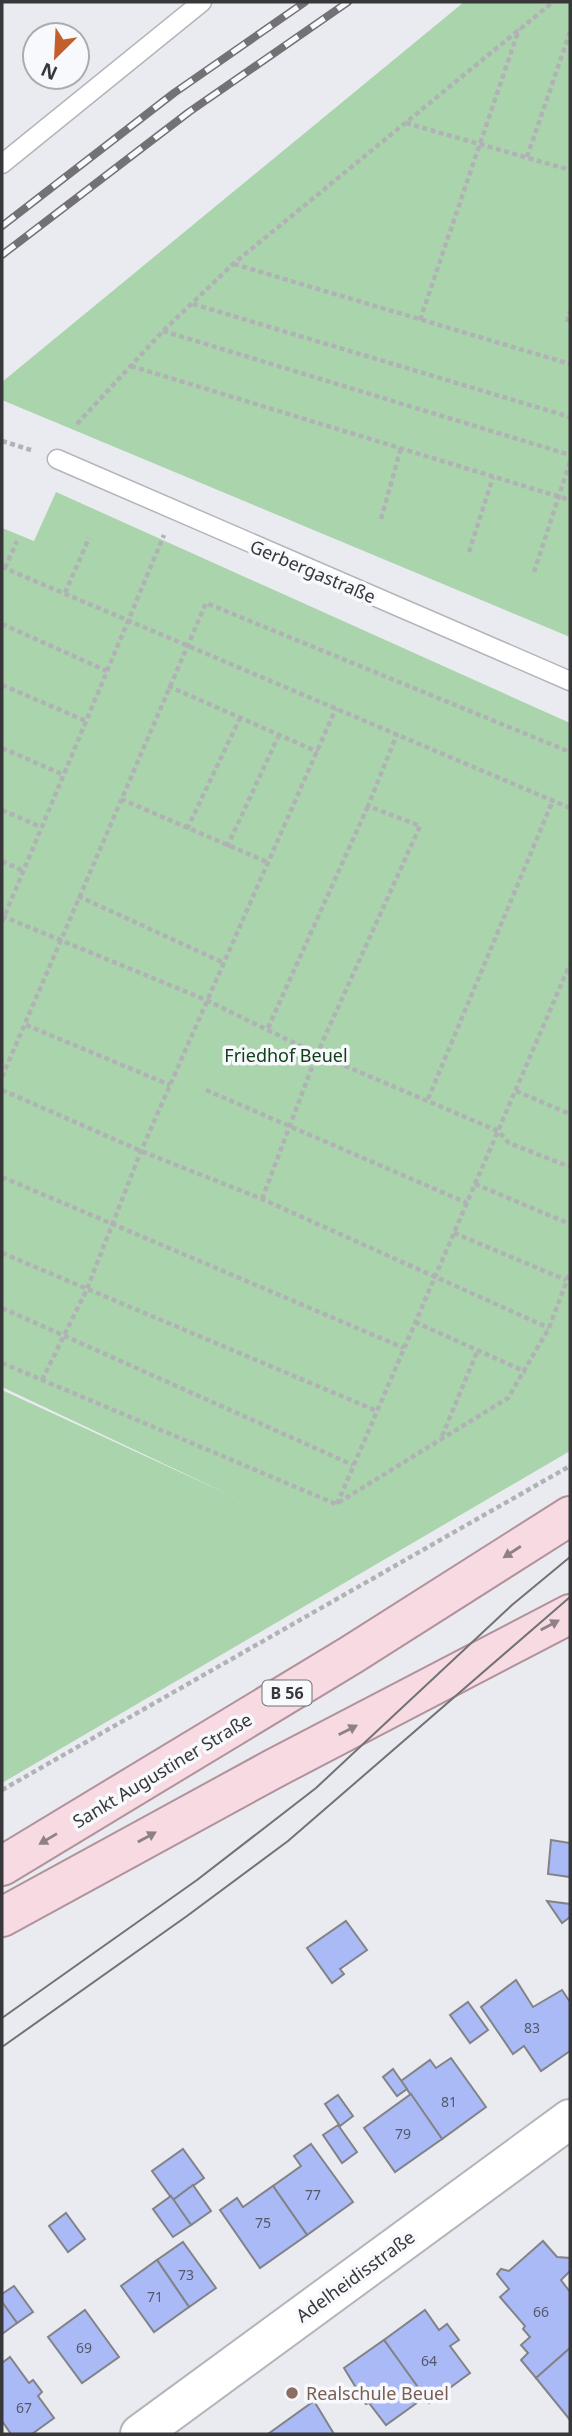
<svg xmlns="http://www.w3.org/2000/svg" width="572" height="2436" font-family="'Noto Sans',sans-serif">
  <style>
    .green { fill: #aad4ab }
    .building { fill: #a9baf7; stroke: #828387; stroke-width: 2 }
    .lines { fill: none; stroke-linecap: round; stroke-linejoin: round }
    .lane-casing { stroke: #b3b5b9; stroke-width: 21 }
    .secondary-casing { stroke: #b3b5b9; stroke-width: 42 }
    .primary-casing { stroke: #b1929b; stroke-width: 42 }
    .path { stroke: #b1b2b6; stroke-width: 4.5; stroke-dasharray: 5 3.5; stroke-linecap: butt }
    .lane { stroke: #fff; stroke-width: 18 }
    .secondary { stroke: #fff; stroke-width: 38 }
    .primary { stroke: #f7dae2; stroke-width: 38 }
    .tram { stroke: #727275; stroke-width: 2 }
    .rail-casing { stroke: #727275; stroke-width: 8 }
    .rail { stroke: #f7f9fd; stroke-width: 5; stroke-dasharray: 16; stroke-linecap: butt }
    .oneway { fill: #8e8186 }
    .education-dot { fill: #8d6e63; stroke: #f7f9fd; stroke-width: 2.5 }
    .labels { text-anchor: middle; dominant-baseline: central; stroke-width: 7; stroke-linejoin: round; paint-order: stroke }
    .number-label { font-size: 14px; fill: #545869 }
    .shield { fill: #f7f9fd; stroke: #717274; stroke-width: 2 }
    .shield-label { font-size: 16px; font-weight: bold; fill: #38383a }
    .street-label { font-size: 18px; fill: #38383a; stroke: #f7f9fd }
    .park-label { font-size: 18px; fill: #114018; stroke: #f7f9fd }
    .education-label { font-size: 18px; fill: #785e54; stroke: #f7f9fd; text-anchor: start }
  </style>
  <rect width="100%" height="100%" fill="#eaebf0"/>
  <g class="green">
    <path d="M464,2H570V637L2,400V382Z"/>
    <path d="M56,492L570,723V1451L2,1783V1390L234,1497L2,1387V528L34,541Z"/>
  </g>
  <g class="building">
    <path d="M551,1840L570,1843V1877L548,1874Z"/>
    <path d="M547,1901L570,1904V1917L562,1923Z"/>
    <path d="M346,1921L367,1950L340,1969L344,1974L332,1983L307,1948Z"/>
    <path d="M516,1980L533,2007L562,1990L570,2002V2051L541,2071L524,2046L513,2054L481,2007Z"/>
    <path d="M468,2002L488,2030L470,2043L450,2015Z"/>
    <path d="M451,2058L486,2107L442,2139L401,2081L430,2060L436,2068Z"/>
    <path d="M393,2069L407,2089L397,2096L383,2077Z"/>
    <path d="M411,2094L442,2139L395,2172L364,2128Z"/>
    <path d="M338,2095L353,2116L340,2126L325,2104Z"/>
    <path d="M338,2125L357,2152L342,2163L323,2135Z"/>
    <path d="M311,2144L353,2202L307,2235L273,2186L301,2166L294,2156Z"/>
    <path d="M183,2149L204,2178L173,2200L152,2171Z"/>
    <path d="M193,2185L211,2211L191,2225L173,2200Z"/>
    <path d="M273,2186L307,2235L260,2268L220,2210L237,2198L243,2207Z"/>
    <path d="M171,2196L191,2225L173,2237L153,2209Z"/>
    <path d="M66,2213L85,2239L68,2252L49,2226Z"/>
    <path d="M543,2241L557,2257L570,2258V2271L561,2280L570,2292V2348L536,2378L521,2360L528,2353L521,2345L530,2337L523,2329L525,2326L500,2297L509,2289L497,2274L501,2269L509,2271Z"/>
    <path d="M183,2242L216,2288L189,2307L157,2260Z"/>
    <path d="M157,2260L189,2307L154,2332L121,2286Z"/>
    <path d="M14,2286L33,2312L17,2323L2,2302V2294Z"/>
    <path d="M2,2302L17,2323L2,2334Z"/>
    <path d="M85,2310L119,2357L82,2383L48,2337Z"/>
    <path d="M425,2310L439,2330L447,2324L459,2340L450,2346L470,2373L429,2403L384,2340Z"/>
    <path d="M384,2340L425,2397L386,2425L369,2403L366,2404L344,2368Z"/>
    <path d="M570,2348V2420L536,2378Z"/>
    <path d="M10,2357L29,2383L33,2380L42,2392L38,2396L54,2418L32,2434H11L2,2421V2363Z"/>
    <path d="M314,2401L334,2434H268Z"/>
  </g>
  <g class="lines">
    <g class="lane-casing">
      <g id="lane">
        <path d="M2,164L202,2"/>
        <path d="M57,459L570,681"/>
      </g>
    </g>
    <g class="secondary-casing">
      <path id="secondary" d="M140,2434L570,2119"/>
    </g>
    <g class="primary-casing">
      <g id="primary">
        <path d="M2,1866L351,1655L570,1516"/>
        <path d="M2,1917L273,1769L570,1614"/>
      </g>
    </g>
    <g class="path">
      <path d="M406,123L570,170"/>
      <path d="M527,157L570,32"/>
      <path d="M234,264L570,364"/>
      <path d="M193,304L570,417"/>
      <path d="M420,320L519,29"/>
      <path d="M567,322L570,311"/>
      <path d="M163,331L570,455"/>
      <path d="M131,366L570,500"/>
      <path d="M77,424L163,331L233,264L553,2"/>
      <path d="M2,441L31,450"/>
      <path d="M381,519L401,448"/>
      <path d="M469,552L493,477"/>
      <path d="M2,567L570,808"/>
      <path d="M5,568L17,541"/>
      <path d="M534,572L570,462"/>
      <path d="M65,593L89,538"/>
      <path d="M2,624L107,671"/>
      <path d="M2,685L86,721"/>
      <path d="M168,686L318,752"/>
      <path d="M2,748L64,775"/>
      <path d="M121,799L267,862"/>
      <path d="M2,810L41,827"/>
      <path d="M187,829L240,718"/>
      <path d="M227,847L278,737"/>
      <path d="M2,861L23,871"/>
      <path d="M78,896L224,963"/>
      <path d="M2,916L206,1000L317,1054L498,1131L509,1143L570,1167"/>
      <path d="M2,922L164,535"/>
      <path d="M26,1025L170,1085"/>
      <path d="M268,1028L368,806"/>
      <path d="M2,1077L206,603L570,752"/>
      <path d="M2,1090L141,1151L262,1199L549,1328"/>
      <path d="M206,1090L467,1203"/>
      <path d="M516,1091L570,1114"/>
      <path d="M428,1099L553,800"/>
      <path d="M2,1177L404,1348"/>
      <path d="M475,1184L570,1224"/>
      <path d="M262,1199L317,1054L420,826L368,806L397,734"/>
      <path d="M454,1233L566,1280"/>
      <path d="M2,1253L377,1411"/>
      <path d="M2,1308L353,1465"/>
      <path d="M415,1322L526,1372"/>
      <path d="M2,1363L336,1504L508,1398L549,1328L570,1272"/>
      <path d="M42,1380L87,1289L141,1151L336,708"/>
      <path d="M442,1436L477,1352"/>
      <path d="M337,1504L570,964"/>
      <path d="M2,1790L570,1466"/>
    </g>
    <use href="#lane" class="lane"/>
    <use href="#secondary" class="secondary"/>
    <use href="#primary" class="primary"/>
    <g class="tram">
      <path d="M2,2018L197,1880L316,1788L512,1605L570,1557"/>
      <path d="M2,2047L187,1916L288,1841L570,1597"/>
    </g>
    <g class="rail-casing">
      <g id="rail">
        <path d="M2,226L174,93L305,2"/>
        <path d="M2,255L189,112L348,2"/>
      </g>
    </g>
    <use href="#rail" class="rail"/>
  </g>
  <defs><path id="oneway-solid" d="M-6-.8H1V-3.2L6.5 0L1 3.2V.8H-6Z" transform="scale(1.75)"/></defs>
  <g class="oneway">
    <use href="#oneway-solid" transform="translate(512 1552) rotate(147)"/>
    <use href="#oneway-solid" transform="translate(550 1625) rotate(-28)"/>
    <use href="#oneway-solid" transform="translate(348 1730) rotate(-27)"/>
    <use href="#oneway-solid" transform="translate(147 1837) rotate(-29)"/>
    <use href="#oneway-solid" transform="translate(48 1839) rotate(149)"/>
  </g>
  <circle class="education-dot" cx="292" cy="2393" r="7"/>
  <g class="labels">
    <g class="number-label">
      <text x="532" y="2027">83</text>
      <text x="449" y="2101">81</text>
      <text x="403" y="2133">79</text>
      <text x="313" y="2194">77</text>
      <text x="263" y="2222">75</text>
      <text x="186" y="2274">73</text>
      <text x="155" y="2296">71</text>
      <text x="541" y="2311">66</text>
      <text x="84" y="2347">69</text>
      <text x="429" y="2360">64</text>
      <text x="24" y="2407">67</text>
    </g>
    <rect class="shield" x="262.5" y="1680.5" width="49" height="25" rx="5"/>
    <g class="shield-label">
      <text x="287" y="1693">B 56</text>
    </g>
    <g class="street-label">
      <text transform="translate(313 571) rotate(23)">Gerbergastraße</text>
      <text transform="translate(162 1770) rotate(-31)">Sankt Augustiner Straße</text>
      <text transform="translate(355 2276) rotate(-36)">Adelheidisstraße</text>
    </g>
    <g class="park-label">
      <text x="286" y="1055">Friedhof Beuel</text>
    </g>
    <g class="education-label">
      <text x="306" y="2393">Realschule Beuel</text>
    </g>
  </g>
  <rect width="572" height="2436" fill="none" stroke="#38383a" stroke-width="7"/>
  <g transform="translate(56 56) rotate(204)"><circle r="33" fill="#f7f9fd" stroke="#abacaf" stroke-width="2"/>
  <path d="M0-5L12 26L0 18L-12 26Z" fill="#c45f2b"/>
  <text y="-10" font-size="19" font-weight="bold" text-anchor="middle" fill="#38383a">N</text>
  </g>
</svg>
